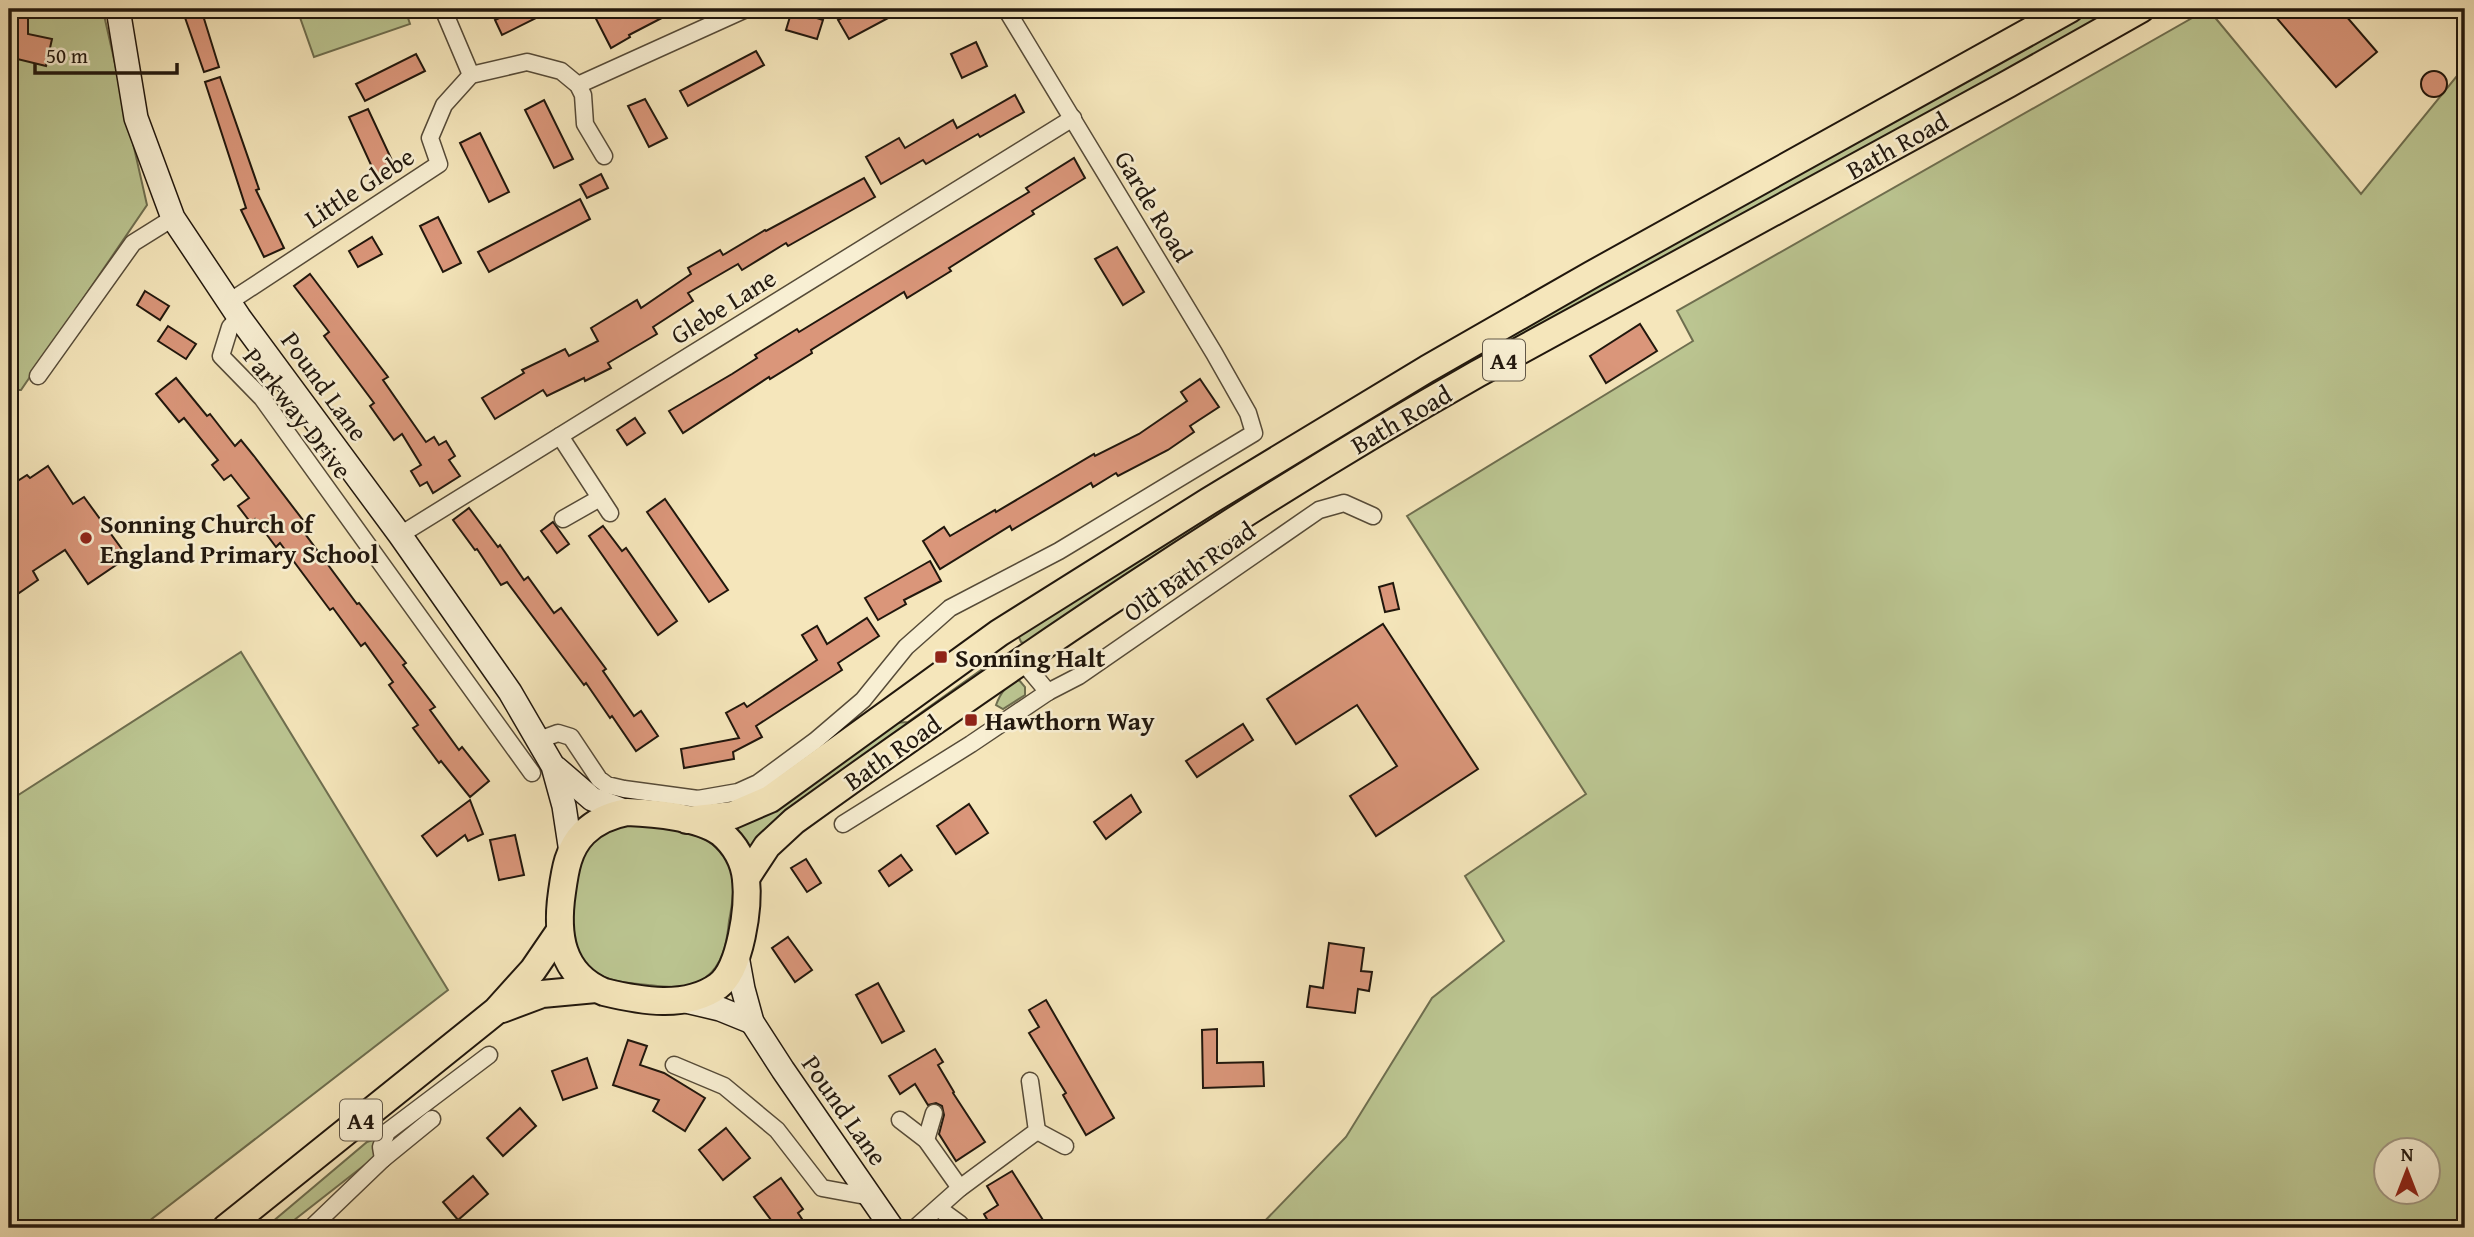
<svg xmlns="http://www.w3.org/2000/svg" width="2474" height="1237" font-family="'Gentium Book Plus',serif">
  <style>
    .green { fill: #bbc591; stroke: #6e6e4f; stroke-width: 2; fill-rule: evenodd }
    .building { fill: #da967a; stroke: #21170d; stroke-width: 2 }
    .lines { fill: none; stroke-linecap: round; stroke-linejoin: round }
    .street-casing { stroke: #564b38; stroke-width: 19 }
    .secondary-casing { stroke: #21170d; stroke-width: 26 }
    .primary-casing { stroke: #21170d; stroke-width: 30 }
    .street { stroke: #f8efd3; stroke-width: 16 }
    .secondary { stroke: #f8efd3; stroke-width: 23 }
    .primary { stroke: #f5e6bb; stroke-width: 26 }
    .poi-dot { fill: #8f2418; stroke: #f8efd3; stroke-width: 2.5 }
    .labels { text-anchor: middle; dominant-baseline: central; stroke-width: 5; stroke-linejoin: round; paint-order: stroke }
    .shield { fill: #f8efd3; stroke: #625848; stroke-width: 2 }
    .shield-label { font-size: 24px; font-weight: bold; fill: #21170d }
    .street-label { font-size: 26px; fill: #21170d; stroke: #f8efd3 }
    .poi-label { font-size: 26px; font-weight: bold; fill: #21170d; stroke: #f8efd3; text-anchor: start }
  </style>
  <rect width="100%" height="100%" fill="#f5e6bb"/>
  <filter id="stains"><feTurbulence type="fractalNoise" baseFrequency=".00286" numOctaves="4"/><feColorMatrix values="0 0 0 0 .2 0 0 0 0 .09 0 0 0 0 .02 0 0 0 .5 -.17"/></filter>
  <radialGradient id="worn" r=".72"><stop offset=".6" stop-color="#630" stop-opacity="0"/><stop offset="1" stop-color="#630" stop-opacity=".3"/></radialGradient>
  <g class="green">
    <path d="M297,9H405L410,24L314,57Z"/>
    <path d="M2090,9H2120L1026,644L1021,642L1018,635L1246,491L1481,351Z"/>
    <path d="M2208,9L2361,194L2465,66V1228H1258L1346,1137L1432,998L1504,941L1465,876L1586,794L1407,516L1693,341L1677,311ZM2386,1150H2428V1192H2386Z"/>
    <path d="M104,15L147,205L21,390H9V18Z"/>
    <path d="M241,652L448,990L140,1228H9V801Z"/>
    <path d="M998,658L1001,662L771,824L750,848L742,836L733,828L893,723L908,722Z"/>
    <path d="M1019,680L1025,687V695L1003,709L996,705C1001,692 1006,685 1019,680Z"/>
    <path d="M630,825C666,826 723,831 732,874C735,889 732,906 729,921C727,942 723,965 705,978C688,990 667,987 648,985C628,983 604,982 588,967C583,961 577,952 575,944C569,922 576,865 589,846C599,832 614,828 630,825Z"/>
    <path d="M417,1124L284,1228H265L367,1142Z"/>
  </g>
  <g class="building">
    <path d="M9,9H28V34L52,39L46,66L9,57Z"/>
    <path d="M182,9H201L219,67L204,72Z"/>
    <path d="M519,9H554L502,35L495,20Z"/>
    <path d="M591,9H679L629,35L630,37L611,48Z"/>
    <path d="M859,9H905L849,39L838,20Z"/>
    <path d="M2282,9H2340L2377,52L2336,87L2274,15Z"/>
    <path d="M792,10L823,20L817,39L786,30Z"/>
    <path d="M976,42L987,66L962,78L951,54Z"/>
    <path d="M756,51L764,65L688,106L680,91Z"/>
    <path d="M416,54L425,71L365,101L356,84Z"/>
    <circle cx="2434" cy="84" r="13"/>
    <path d="M220,77L259,189L256,190L284,248L264,257L241,210L246,208L205,82Z"/>
    <path d="M1015,95L1024,112L980,137L978,134L926,164L923,160L881,184L866,157L899,138L905,148L953,120L957,128Z"/>
    <path d="M645,99L667,138L649,147L628,106Z"/>
    <path d="M544,100L573,159L554,168L525,110Z"/>
    <path d="M368,109L396,169L377,178L349,117Z"/>
    <path d="M480,133L509,192L489,202L460,143Z"/>
    <path d="M1074,158L1085,178L1032,211L1034,214L949,268L951,271L907,298L904,292L811,350L812,353L770,379L769,377L683,433L669,411L732,374L757,358L755,355L797,329L799,332L1029,192L1026,188Z"/>
    <path d="M601,174L608,188L587,198L580,185Z"/>
    <path d="M864,178L875,197L788,246L786,243L742,270L738,264L688,293L693,301L653,327L657,334L608,363L611,368L585,381L584,378L547,396L543,390L495,419L482,398L524,373L522,370L565,349L569,356L598,341L591,328L637,300L641,308L691,274L688,268L720,250L723,255L765,230L766,231Z"/>
    <path d="M580,199L590,219L489,272L478,252Z"/>
    <path d="M438,217L461,263L443,272L420,226Z"/>
    <path d="M372,237L382,254L358,267L349,251Z"/>
    <path d="M1117,247L1144,292L1123,305L1095,259Z"/>
    <path d="M310,274L388,377L383,380L426,442L434,437L439,445L446,441L455,456L449,460L460,476L433,493L427,482L420,486L411,471L421,465L402,434L394,440L370,406L374,403L324,336L329,332L294,286Z"/>
    <path d="M145,291L169,306L160,320L137,305Z"/>
    <path d="M1640,324L1657,351L1606,383L1590,356Z"/>
    <path d="M168,326L196,344L186,359L158,341Z"/>
    <path d="M176,378L207,416L210,414L235,446L241,440L254,456L309,528L303,531L357,604L359,603L406,663L403,665L435,707L430,710L459,750L462,747L489,781L470,797L441,761L439,763L413,728L418,725L389,685L393,682L365,643L361,646L333,608L330,610L280,543L276,547L255,519L251,523L238,506L249,498L231,475L224,480L212,465L218,460L184,418L179,422L156,394Z"/>
    <path d="M1200,379L1219,407L1190,426L1194,432L1168,450L1118,476L1116,473L1093,487L1091,483L1012,530L1010,526L940,569L923,541L944,527L950,536L995,510L996,512L1094,454L1095,456L1139,434L1187,401L1181,392Z"/>
    <path d="M635,418L645,433L627,445L617,430Z"/>
    <path d="M48,466L73,504L84,497L124,552L115,558L119,563L88,584L65,550L33,571L38,580L19,593L9,578V492L16,487L13,484L27,475L30,478Z"/>
    <path d="M665,499L728,590L709,602L647,512Z"/>
    <path d="M469,508L498,547L500,545L524,580L528,577L554,613L561,608L606,669L603,671L634,716L641,711L658,736L636,751L612,716L610,718L586,683L584,685L507,582L501,585L477,549L475,550L453,520Z"/>
    <path d="M553,522L569,544L557,553L541,531Z"/>
    <path d="M603,526L622,551L626,548L677,621L658,635L589,536Z"/>
    <path d="M930,561L941,581L904,600L906,604L878,620L865,598Z"/>
    <path d="M1393,583L1399,609L1385,612L1379,587Z"/>
    <path d="M867,618L879,636L838,663L842,670L756,726L762,737L733,752L734,759L684,768L681,749L739,738L726,713L744,703L747,707L817,660L802,635L817,626L827,644Z"/>
    <path d="M1383,624L1478,769L1376,836L1350,796L1397,766L1357,705L1296,744L1267,699Z"/>
    <path d="M1243,724L1253,740L1197,777L1186,761Z"/>
    <path d="M1131,795L1141,812L1106,839L1094,822Z"/>
    <path d="M470,800L483,834L468,841L465,835L437,856L422,836Z"/>
    <path d="M969,804L988,833L956,854L937,826Z"/>
    <path d="M515,835L524,875L499,880L490,840Z"/>
    <path d="M901,855L912,870L889,886L879,871Z"/>
    <path d="M806,859L821,883L807,892L791,868Z"/>
    <path d="M788,937L812,970L795,982L772,948Z"/>
    <path d="M1329,943L1364,948L1361,971L1372,972L1369,991L1358,989L1355,1013L1307,1007L1310,986L1323,988Z"/>
    <path d="M878,983L904,1031L882,1043L856,995Z"/>
    <path d="M1046,1000L1114,1118L1086,1135L1063,1095L1066,1093L1029,1033L1039,1027L1029,1010Z"/>
    <path d="M1217,1029V1063L1263,1062L1264,1086L1203,1088L1202,1030Z"/>
    <path d="M628,1040L647,1046L640,1065L664,1073L705,1098L685,1131L653,1111L659,1100L613,1085Z"/>
    <path d="M935,1049L943,1062L938,1065L954,1092L953,1093L985,1142L956,1161L939,1134L944,1115L942,1106L936,1103L928,1105L915,1084L900,1094L889,1076Z"/>
    <path d="M587,1058L597,1088L563,1100L552,1071Z"/>
    <path d="M520,1108L536,1126L503,1156L487,1138Z"/>
    <path d="M726,1128L750,1158L723,1180L699,1150Z"/>
    <path d="M1012,1171L1048,1228H992L984,1214L998,1205L987,1186Z"/>
    <path d="M473,1176L488,1194L458,1220L443,1202Z"/>
    <path d="M781,1178L803,1209L798,1213L808,1228H777L754,1197Z"/>
  </g>
  <g class="lines">
    <g class="street-casing">
      <g id="street">
        <path d="M443,9L471,75"/>
        <path d="M578,85L746,9"/>
        <path d="M229,302L439,164L430,138L444,105L471,75L527,62L561,71L578,85L583,95L585,124L604,156"/>
        <path d="M239,317L230,327L221,356L262,398L532,773"/>
        <path d="M38,376L133,243L173,218"/>
        <path d="M560,436L610,513"/>
        <path d="M563,519L600,498"/>
        <path d="M400,535L1073,118"/>
        <path d="M1022,661L1048,692"/>
        <path d="M539,740L558,733L571,737L599,779L607,785L624,789L698,799L738,792L758,783L815,741L863,700L906,647L950,608L1059,551L1254,433L1248,413L1214,353L1006,9"/>
        <path d="M843,824L971,744L1048,692L1079,676L1319,510L1344,503L1373,516"/>
        <path d="M674,1065L724,1086L777,1130L822,1188L871,1197"/>
        <path d="M900,1120L926,1140L960,1188"/>
        <path d="M1037,1131L1065,1146"/>
        <path d="M926,1140L934,1113"/>
        <path d="M383,1159L381,1147L387,1132L489,1055"/>
        <path d="M938,1208L960,1224"/>
        <path d="M311,1228L383,1159L432,1119"/>
        <path d="M915,1228L960,1188L1037,1131L1030,1081"/>
      </g>
    </g>
    <g class="secondary-casing">
      <g id="secondary">
        <path d="M118,9L136,118L173,218L239,317L400,535L510,692L553,766L564,806L571,852"/>
        <path d="M556,768L592,799L627,812"/>
        <path d="M737,956L743,989L752,1022L783,1070L892,1228"/>
        <path d="M686,1001L720,1009L752,1022"/>
      </g>
    </g>
    <g class="primary-casing">
      <g id="primary">
        <path d="M627,812C654,813 700,817 721,833C735,845 744,861 746,879C749,906 741,969 718,986C686,1009 641,1001 604,992C560,974 556,933 562,892C565,870 568,849 584,833C596,821 611,815 627,812Z"/>
        <path d="M687,820L733,815L770,799L999,633L1209,501L1427,369L1591,275L2070,9"/>
        <path d="M746,878L767,846L794,821C1015,662 1241,508 1477,374L2008,84L2141,9"/>
        <path d="M502,1009L542,994L596,989"/>
        <path d="M226,1228L496,1011L533,970L559,932"/>
      </g>
    </g>
    <use href="#street" class="street"/>
    <use href="#secondary" class="secondary"/>
    <use href="#primary" class="primary"/>
  </g>
  <g class="poi-dot">
    <circle cx="86" cy="538" r="7"/>
    <rect x="934" y="650" width="14" height="14" rx="3.5"/>
    <rect x="964" y="713" width="14" height="14" rx="3.5"/>
  </g>
  <g class="labels">
    <g class="shield">
      <rect x="1483" y="339.5" width="42" height="41" rx="5"/>
      <rect x="340" y="1099.5" width="42" height="41" rx="5"/>
    </g>
    <g class="shield-label">
      <text x="1504" y="360">A4</text>
      <text x="361" y="1120">A4</text>
    </g>
    <g class="street-label">
      <text transform="translate(1897 145) rotate(-29)">Bath Road</text>
      <text transform="translate(359 187) rotate(-33)">Little Glebe</text>
      <text transform="translate(1154 206) rotate(59)">Garde Road</text>
      <text transform="translate(723 306) rotate(-32)">Glebe Lane</text>
      <text transform="translate(325 386) rotate(54)">Pound Lane</text>
      <text transform="translate(298 413) rotate(52)">Parkway Drive</text>
      <text transform="translate(1401 419) rotate(-30)">Bath Road</text>
      <text transform="translate(1189 571) rotate(-35)">Old Bath Road</text>
      <text transform="translate(892 752) rotate(-35)">Bath Road</text>
      <text transform="translate(845 1110) rotate(55)">Pound Lane</text>
    </g>
    <g class="poi-label">
      <text x="100" y="523">Sonning Church of<tspan x="100" dy="30">England Primary School</tspan></text>
      <text x="955" y="657">Sonning Halt</text>
      <text x="985" y="720">Hawthorn Way</text>
    </g>
  </g>
  <rect width="2474" height="1237" fill="none" stroke="#f5e6bb" stroke-width="35"/>
  <rect x="10" y="10" width="2453" height="1216" fill="none" stroke="#21170d" stroke-width="3.5"/>
  <rect x="18" y="18" width="2439" height="1202" fill="none" stroke="#21170d" stroke-width="2"/>
  <g transform="translate(2407 1171)"><circle r="33" fill="#f8efd3" stroke="#a29984" stroke-width="2"/>
  <path d="M0-5L12 26L0 18L-12 26Z" fill="#8f2418"/>
  <text y="-10" font-size="19" font-weight="bold" text-anchor="middle" fill="#21170d">N</text>
  </g>
  <path d="M35 63v10h142v-10" fill="none" stroke="#21170d" stroke-width="3.5"/>
  <text x="46" y="63" font-size="21" fill="#21170d" stroke="#f8efd3" stroke-width="5" paint-order="stroke">50 m</text>
  <rect width="100%" height="100%" filter="url(#stains)"/>
  <rect width="100%" height="100%" fill="url(#worn)"/>
</svg>
